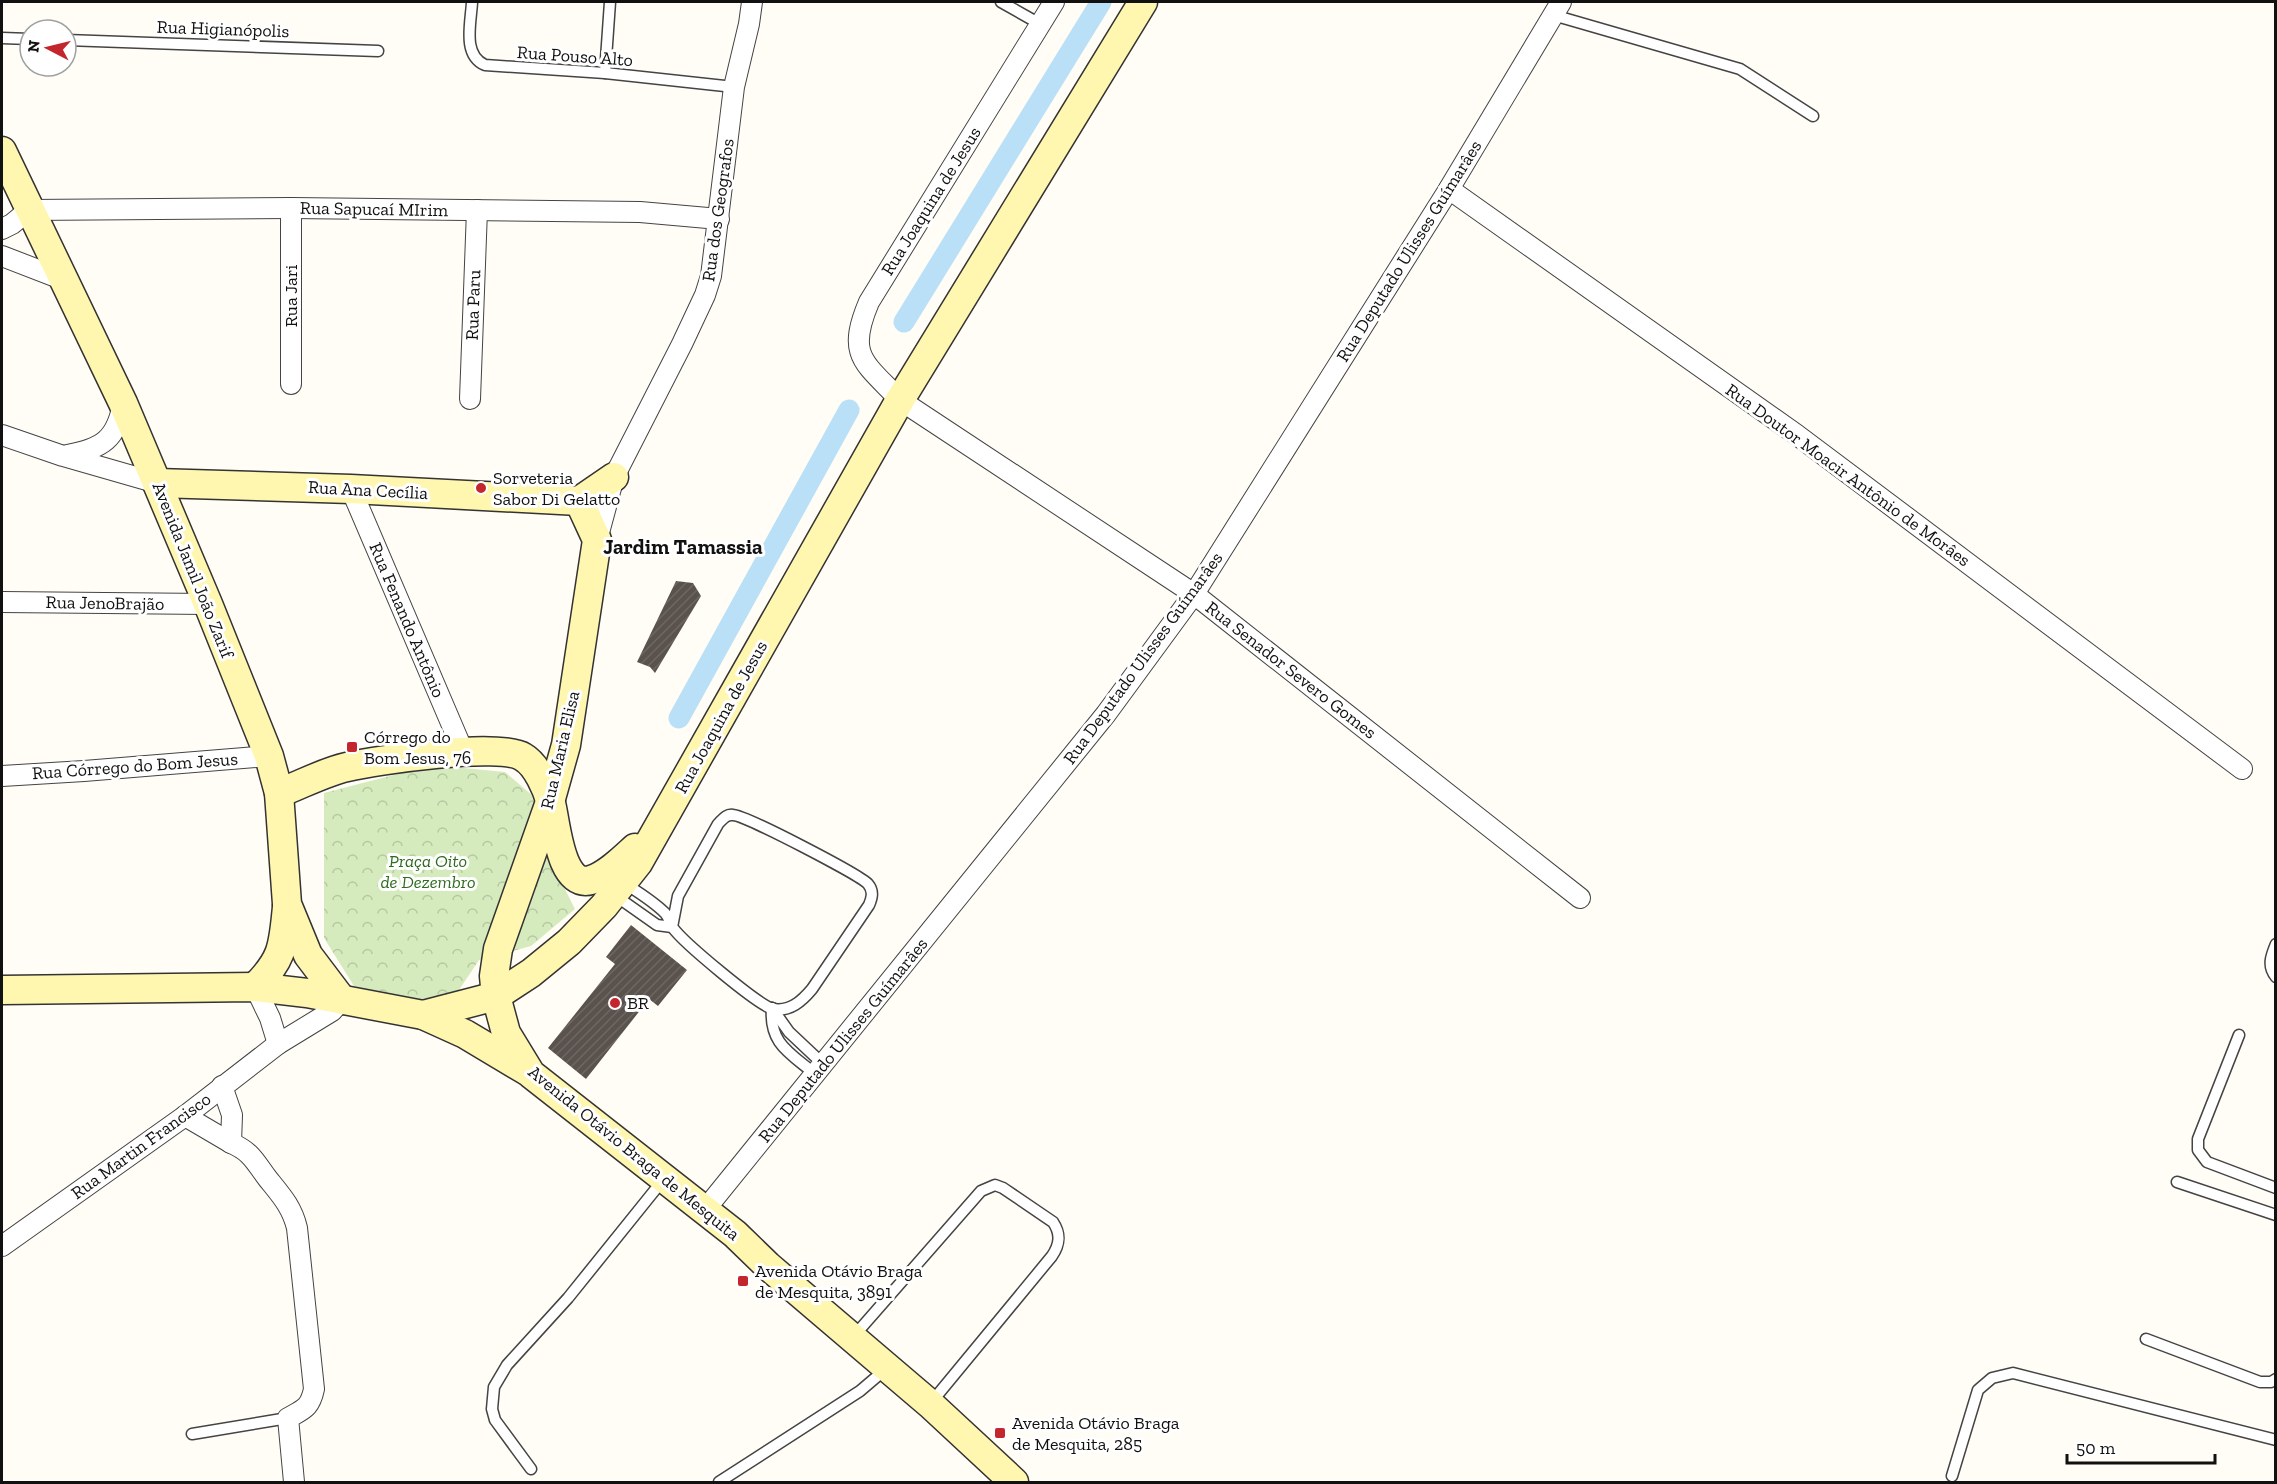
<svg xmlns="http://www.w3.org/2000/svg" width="2277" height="1484" font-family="'Zilla Slab',serif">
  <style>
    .park { fill: url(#park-crowns) }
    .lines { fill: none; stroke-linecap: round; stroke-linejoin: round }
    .canal { stroke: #b9e0f7; stroke-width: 21 }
    .building { fill: url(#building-hatch) }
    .lane-casing { stroke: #444; stroke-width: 13 }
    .street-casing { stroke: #444; stroke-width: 22 }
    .secondary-casing { stroke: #333; stroke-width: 31 }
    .lane { stroke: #fff; stroke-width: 10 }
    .street { stroke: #fff; stroke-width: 20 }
    .secondary { stroke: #fff6b0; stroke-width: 28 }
    .poi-dot { fill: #c4262e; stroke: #fff; stroke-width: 2 }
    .labels { text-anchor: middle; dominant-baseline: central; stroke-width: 6; stroke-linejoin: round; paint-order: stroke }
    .street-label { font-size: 18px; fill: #111; stroke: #fff }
    .poi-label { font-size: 18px; fill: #111; stroke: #fff; text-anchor: start }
    .park-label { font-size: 18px; font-style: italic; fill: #2f6b1f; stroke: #fff }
    .quarter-label { font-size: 21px; font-weight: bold; fill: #111; stroke: #fff }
  </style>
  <defs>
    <pattern id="park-crowns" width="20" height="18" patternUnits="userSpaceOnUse" patternTransform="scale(1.5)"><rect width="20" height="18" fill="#d5ebbd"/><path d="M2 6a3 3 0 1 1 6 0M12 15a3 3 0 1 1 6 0" fill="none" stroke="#b6c8a1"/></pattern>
    <pattern id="building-hatch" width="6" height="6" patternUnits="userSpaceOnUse" patternTransform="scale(1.5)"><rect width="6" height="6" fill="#5a524d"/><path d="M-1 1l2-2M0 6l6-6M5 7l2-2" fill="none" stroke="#6d6662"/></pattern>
  </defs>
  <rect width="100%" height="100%" fill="#fffdf5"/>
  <path class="park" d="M432,765L505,772L534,797L549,858L575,909L531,946L479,960L459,990L453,1005L393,996L354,986L324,938V793Z"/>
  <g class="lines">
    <g class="canal">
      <path d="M904,322L1101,2"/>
      <path d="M679,718L849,410"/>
    </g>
  </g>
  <g class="building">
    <path d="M676,581L693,583L701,596L655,673L650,667L637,662Z"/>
    <path d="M631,925L687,970L658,1006L649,999L586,1079L548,1048L615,964L606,957Z"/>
  </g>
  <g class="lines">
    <g class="lane-casing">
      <g id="lane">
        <path d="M472,2C471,23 462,55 485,65L605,73L734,87"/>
        <path d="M1001,2L1040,24"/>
        <path d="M1553,15L1740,69L1813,116"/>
        <path d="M2,38L30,39"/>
        <path d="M66,40L378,51"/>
        <path d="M605,73L610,2"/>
        <path d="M624,883C638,892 653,901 665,913C670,918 669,924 673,928C684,943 758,1005 773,1009C790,1012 802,1001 812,989L869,905C872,898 874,891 868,884C860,875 745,815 733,815C726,814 723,819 718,824L678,896L672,927"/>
        <path d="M613,894L657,925L672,927"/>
        <path d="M2276,944C2271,956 2267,966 2276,977"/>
        <path d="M772,1008C769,1044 790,1053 815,1074"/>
        <path d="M772,1008L789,1032L823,1064"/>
        <path d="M2239,1035L2198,1139V1150L2207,1162L2276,1188"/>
        <path d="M2177,1182L2276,1215"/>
        <path d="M854,1336L981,1191L995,1185L1003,1188L1053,1222C1061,1234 1060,1244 1052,1256L930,1404"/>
        <path d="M2146,1339L2260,1382H2271L2276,1379"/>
        <path d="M192,1434L288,1418"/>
        <path d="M531,1469L495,1420L492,1409L494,1387L507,1365L568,1298L663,1180"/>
        <path d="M1952,1476L1978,1390L1992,1378L2013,1373L2276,1440"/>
        <path d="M719,1482L860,1391L887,1368"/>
      </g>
    </g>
    <g class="street-casing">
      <g id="street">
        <path d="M1054,2L869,302C846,356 864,362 900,400L1194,594L1580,898"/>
        <path d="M1449,189L1797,435L2242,769"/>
        <path d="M2,229L12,224L29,210L291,208L640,212L719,219"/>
        <path d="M2,256L64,280"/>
        <path d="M291,384V208"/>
        <path d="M470,399L477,210"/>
        <path d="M2,435L63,456L157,483"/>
        <path d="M67,455C102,449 117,439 123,403"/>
        <path d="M351,489L463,751"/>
        <path d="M597,540L614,477L682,344L705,295L711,276L734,87L749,24L752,2"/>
        <path d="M2,602L208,604"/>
        <path d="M2,776L84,771L269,756"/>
        <path d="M255,987L270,1018L278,1044"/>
        <path d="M222,1086L232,1115L231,1143C252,1152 255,1162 268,1179C281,1195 292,1207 297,1228L314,1389C310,1408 304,1409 288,1418L294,1482"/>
        <path d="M185,1116L231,1143"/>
        <path d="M704,1211L1106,714L1194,594L1449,189L1561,2"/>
        <path d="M2,1246L185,1116L278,1044L332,1011L342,1000"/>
      </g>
    </g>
    <g class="secondary-casing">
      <g id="secondary">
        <path d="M2,151L123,403L208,604L269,756L279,793L287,904L308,955L342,1000"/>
        <path d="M157,483L351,489L579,501"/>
        <path d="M579,501L597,540L566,745L550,802L498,949L494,976L496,996L506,1033L531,1074L735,1234L768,1266L930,1404L1014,1482"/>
        <path d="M579,501L614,477"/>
        <path d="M279,793C301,785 324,772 347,767C377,760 500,742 523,757C537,765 547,789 551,803C556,822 560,889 591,880C607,875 623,859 635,848"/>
        <path d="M255,987C284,958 283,945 287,907"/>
        <path d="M2,990L255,987L307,993L423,1015L465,1034L527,1071"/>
        <path d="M423,1015L496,996L531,973L569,942L604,906L638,863L900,400L1143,2"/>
      </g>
    </g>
    <use href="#lane" class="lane"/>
    <use href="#street" class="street"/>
    <use href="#secondary" class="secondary"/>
  </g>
  <g class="poi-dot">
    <circle cx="481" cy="488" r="6"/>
    <rect x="346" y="741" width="12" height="12" rx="3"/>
    <circle cx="615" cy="1003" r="6"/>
    <rect x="737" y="1275" width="12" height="12" rx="3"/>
    <rect x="994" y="1427" width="12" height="12" rx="3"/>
  </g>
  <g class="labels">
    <g class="street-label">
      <text transform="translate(223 29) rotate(2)">Rua Higianópolis</text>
      <text transform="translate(575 56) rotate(4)">Rua Pouso Alto</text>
      <text transform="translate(931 201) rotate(-58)">Rua Joaquina de Jesus</text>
      <text transform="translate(374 209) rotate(1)">Rua Sapucaí MIrim</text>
      <text transform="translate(718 210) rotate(-82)">Rua dos Geografos</text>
      <text transform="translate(1409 251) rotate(-58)">Rua Deputado Ulisses Guímarâes</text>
      <text transform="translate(291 296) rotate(-90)">Rua Jari</text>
      <text transform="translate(473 305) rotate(-88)">Rua Paru</text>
      <text transform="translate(1848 475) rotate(36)">Rua Doutor Moacir Antônio de Morâes</text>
      <text transform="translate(368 490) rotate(3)">Rua Ana Cecília</text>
      <text transform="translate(193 570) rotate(68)">Avenida Jamil João Zarif</text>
      <text transform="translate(105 603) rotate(1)">Rua JenoBrajão</text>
      <text transform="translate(407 620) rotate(67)">Rua Fenando Antônio</text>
      <text transform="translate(1143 658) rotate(-54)">Rua Deputado Ulisses Guímarâes</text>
      <text transform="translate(1291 670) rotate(38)">Rua Senador Severo Gomes</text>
      <text transform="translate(721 717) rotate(-61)">Rua Joaquina de Jesus</text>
      <text transform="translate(560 750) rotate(-77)">Rua Maria Elisa</text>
      <text transform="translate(135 766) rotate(-4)">Rua Córrego do Bom Jesus</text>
      <text transform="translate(843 1040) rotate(-51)">Rua Deputado Ulisses Guímarâes</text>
      <text transform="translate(141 1146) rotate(-36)">Rua Martin Francisco</text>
      <text transform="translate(634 1153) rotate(39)">Avenida Otávio Braga de Mesquita</text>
    </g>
    <g class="poi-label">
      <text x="493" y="478">Sorveteria<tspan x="493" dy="21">Sabor Di Gelatto</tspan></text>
      <text x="364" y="737">Córrego do<tspan x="364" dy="21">Bom Jesus, 76</tspan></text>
      <text x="627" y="1003">BR</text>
      <text x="755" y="1271">Avenida Otávio Braga<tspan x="755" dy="21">de Mesquita, 3891</tspan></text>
      <text x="1012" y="1423">Avenida Otávio Braga<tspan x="1012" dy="21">de Mesquita, 285</tspan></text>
    </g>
    <g class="park-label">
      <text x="428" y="861">Praça Oito<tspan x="428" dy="21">de Dezembro</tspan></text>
    </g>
    <g class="quarter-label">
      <text x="683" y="546">Jardim Tamassia</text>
    </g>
  </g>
  <rect width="2277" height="1484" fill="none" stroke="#111111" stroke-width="6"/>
  <g transform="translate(48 48) rotate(277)"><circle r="28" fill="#ffffff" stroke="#a0a0a0" stroke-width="1.5"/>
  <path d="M0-4.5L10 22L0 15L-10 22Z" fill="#c4262e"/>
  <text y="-9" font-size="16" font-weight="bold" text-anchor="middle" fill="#111111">N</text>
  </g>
  <path d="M2067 1454v9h148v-9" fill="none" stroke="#111111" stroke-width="3"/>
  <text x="2076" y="1454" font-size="18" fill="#111111" stroke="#ffffff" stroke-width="4.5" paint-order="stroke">50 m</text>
</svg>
